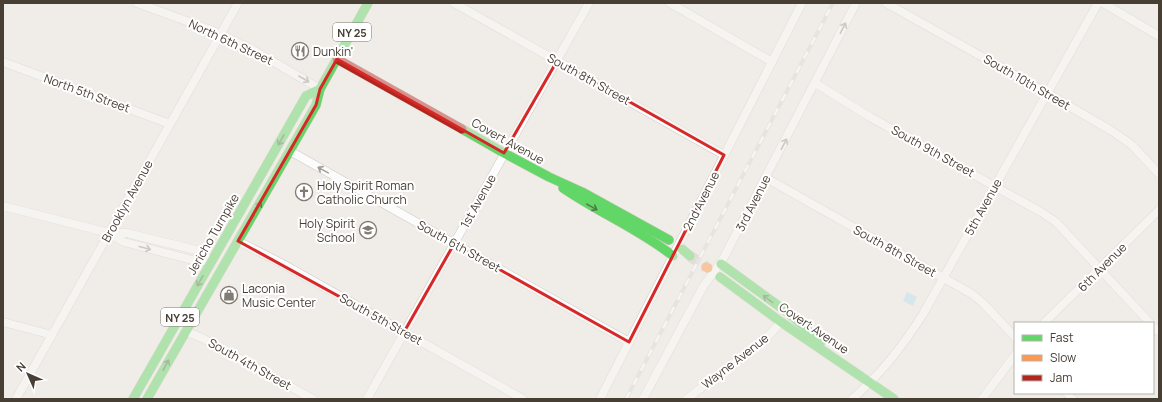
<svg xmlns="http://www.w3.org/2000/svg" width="1162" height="402" font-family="Manrope,sans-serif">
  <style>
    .water { fill: #b5e1f2 }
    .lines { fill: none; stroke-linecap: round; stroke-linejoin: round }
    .secondary-tunnel { stroke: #cecac4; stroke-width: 11; stroke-dasharray: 11 5.5; stroke-linecap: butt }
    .street-casing { stroke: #cdc9c4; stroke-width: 9 }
    .fast-casing { stroke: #d0c9bf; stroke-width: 10 }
    .slow-casing { stroke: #d0c9bf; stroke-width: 10 }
    .jam-casing { stroke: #d0c9bf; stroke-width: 10 }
    .street { stroke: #fdfcfc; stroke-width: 8 }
    .fast { stroke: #63d668; stroke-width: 9 }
    .slow { stroke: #ff974d; stroke-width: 9 }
    .jam { stroke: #b3261e; stroke-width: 9 }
    .rail-casing { stroke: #d9d9d8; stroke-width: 4 }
    .rail { stroke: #fff; stroke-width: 2.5; stroke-dasharray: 8; stroke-linecap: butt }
    .oneway { stroke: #a29d98 }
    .oneway2 { stroke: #527b49 }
    .marked { fill: none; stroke: #d62828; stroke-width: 3; stroke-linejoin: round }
    .labels { text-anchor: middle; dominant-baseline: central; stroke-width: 4; stroke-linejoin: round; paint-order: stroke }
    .shield { fill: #fff; stroke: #7e7871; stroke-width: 1 }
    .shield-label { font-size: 11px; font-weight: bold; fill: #473e34 }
    .street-label { font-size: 12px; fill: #473e34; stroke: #fff }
    .poi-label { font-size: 12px; fill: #473e34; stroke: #fff; text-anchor: start }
  </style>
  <rect width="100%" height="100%" fill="#f0ede8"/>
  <path class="water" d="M907,292L917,297L913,306L903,301Z"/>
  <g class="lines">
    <path class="secondary-tunnel" d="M690,256L706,267"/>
    <g class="street-casing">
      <g id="street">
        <path d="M137,3L211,30L255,51L320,89"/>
        <path d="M454,3L724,155"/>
        <path d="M670,3L772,62"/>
        <path d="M886,3L1031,84L1112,131L1132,145L1159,174"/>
        <path d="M1103,3L1159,36"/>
        <path d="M3,62L170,124"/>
        <path d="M815,83L870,117L1041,212L1056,222L1150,323"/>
        <path d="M290,151L629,342"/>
        <path d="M766,178L972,294L983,303L1015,337"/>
        <path d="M3,206L109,233H127L200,251L211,261H196L124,242L109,233"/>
        <path d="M238,241L283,264L523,399"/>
        <path d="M3,322L52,335"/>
        <path d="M1044,323L1159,210"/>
        <path d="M1153,326L1159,332"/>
        <path d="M185,331L202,338L313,399"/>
        <path d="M1067,393L1073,399"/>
        <path d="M16,399L238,3"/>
        <path d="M367,399L589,3"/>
        <path d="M600,399L802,3"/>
        <path d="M643,399L703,287L723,259L856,3"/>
        <path d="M687,399L770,334L781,322"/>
        <path d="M852,399C880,375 903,346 923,314L1098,3"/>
        <path d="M982,399L1015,355"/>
      </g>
    </g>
    <g class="fast-casing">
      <g id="fast">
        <path d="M462,129L504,153L549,177L582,192L669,240"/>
        <path d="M563,188C599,213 639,229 673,256"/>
        <path d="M682,249L690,256"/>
        <path d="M721,264L787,312L821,342"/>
        <path d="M720,277L781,322L894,399"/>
        <path d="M133,399L306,96L320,89"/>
        <path d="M147,399L316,105L320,89L368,3"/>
      </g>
    </g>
    <g class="slow-casing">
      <path id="slow" d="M706,267L708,268"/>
    </g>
    <g class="jam-casing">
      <path id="jam" d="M337,59L462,129"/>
    </g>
    <use href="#street" class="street"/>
    <use href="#fast" class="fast"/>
    <use href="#slow" class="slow"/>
    <use href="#jam" class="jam"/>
    <g class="rail-casing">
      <path id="rail" d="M626,399L833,3"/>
    </g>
    <use href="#rail" class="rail"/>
  </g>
  <defs><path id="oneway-shaft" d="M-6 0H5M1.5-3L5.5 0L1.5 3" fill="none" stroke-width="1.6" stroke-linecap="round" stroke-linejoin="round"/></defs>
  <g class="oneway">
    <use href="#oneway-shaft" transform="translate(843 28) rotate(-63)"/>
    <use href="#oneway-shaft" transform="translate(304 79) rotate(30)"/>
    <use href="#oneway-shaft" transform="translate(784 144) rotate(-63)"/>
    <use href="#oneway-shaft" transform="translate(323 170) rotate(-151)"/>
    <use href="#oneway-shaft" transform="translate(145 248) rotate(15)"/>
  </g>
  <g class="oneway2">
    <use href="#oneway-shaft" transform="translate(281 140) rotate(119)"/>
    <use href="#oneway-shaft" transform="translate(258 207) rotate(-60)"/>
    <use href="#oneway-shaft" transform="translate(592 207) rotate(29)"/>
    <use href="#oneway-shaft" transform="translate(200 281) rotate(119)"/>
    <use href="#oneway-shaft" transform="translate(768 299) rotate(-144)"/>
    <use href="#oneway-shaft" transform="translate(166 365) rotate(-61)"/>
  </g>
  <path d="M0 0H1162V402H0ZM337,59L504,153L557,61L724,155L629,342L454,244L404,332L238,241L316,105L320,89Z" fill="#f0ede8" fill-opacity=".55" fill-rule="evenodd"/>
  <path class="marked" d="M337,59L504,153L557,61L724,155L629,342L454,244L404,332L238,241L316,105L320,89Z"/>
  <defs>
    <g id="restaurant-ring" transform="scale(0.9)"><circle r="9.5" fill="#fff" stroke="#827b73" stroke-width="1.5"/><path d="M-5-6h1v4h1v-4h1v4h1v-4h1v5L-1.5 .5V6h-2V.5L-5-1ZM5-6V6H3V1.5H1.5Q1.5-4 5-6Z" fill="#827b73"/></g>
    <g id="church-ring" transform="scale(0.9)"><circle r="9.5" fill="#fff" stroke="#827b73" stroke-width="1.5"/><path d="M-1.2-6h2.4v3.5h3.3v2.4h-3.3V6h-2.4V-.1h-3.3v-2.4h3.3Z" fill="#827b73"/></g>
    <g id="school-ring" transform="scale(0.9)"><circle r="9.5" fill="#fff" stroke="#827b73" stroke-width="1.5"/><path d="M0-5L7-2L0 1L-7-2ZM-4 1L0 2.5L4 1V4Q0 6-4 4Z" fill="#827b73"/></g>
    <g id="shop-ring" transform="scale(0.9)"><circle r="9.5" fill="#fff" stroke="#827b73" stroke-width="1.5"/><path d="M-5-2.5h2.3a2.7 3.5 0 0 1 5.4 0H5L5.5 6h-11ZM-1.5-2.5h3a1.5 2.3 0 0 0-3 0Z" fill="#827b73"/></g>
  </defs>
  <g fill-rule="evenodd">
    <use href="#restaurant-ring" x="300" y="51"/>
    <use href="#church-ring" x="304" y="192"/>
    <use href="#school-ring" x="368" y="230"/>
    <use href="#shop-ring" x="229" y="295"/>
  </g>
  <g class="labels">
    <g class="shield">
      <rect x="333" y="23" width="38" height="18" rx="3"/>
      <rect x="161" y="308" width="38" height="18" rx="3"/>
    </g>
    <g class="shield-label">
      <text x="352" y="32">NY 25</text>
      <text x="180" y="317">NY 25</text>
    </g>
    <g class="street-label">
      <text transform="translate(231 42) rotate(25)">North 6th Street</text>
      <text transform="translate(589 79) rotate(29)">South 8th Street</text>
      <text transform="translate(1027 82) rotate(30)">South 10th Street</text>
      <text transform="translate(87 93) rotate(20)">North 5th Street</text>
      <text transform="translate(508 141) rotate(29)">Covert Avenue</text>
      <text transform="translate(933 151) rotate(29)">South 9th Street</text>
      <text transform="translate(127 201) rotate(-61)">Brooklyn Avenue</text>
      <text transform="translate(478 201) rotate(-61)">1st Avenue</text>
      <text transform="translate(701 201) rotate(-63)">2nd Avenue</text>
      <text transform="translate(753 203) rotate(-63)">3rd Avenue</text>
      <text transform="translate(983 207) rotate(-61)">5th Avenue</text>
      <text transform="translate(213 234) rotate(-60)">Jericho Turnpike</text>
      <text transform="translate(459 246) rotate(29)">South 6th Street</text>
      <text transform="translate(895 251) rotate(29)">South 8th Street</text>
      <text transform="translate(1102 267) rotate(-45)">6th Avenue</text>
      <text transform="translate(381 319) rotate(29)">South 5th Street</text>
      <text transform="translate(814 328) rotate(34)">Covert Avenue</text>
      <text transform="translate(735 361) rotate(-38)">Wayne Avenue</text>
      <text transform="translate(250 364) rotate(29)">South 4th Street</text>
    </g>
    <g class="poi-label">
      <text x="313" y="51">Dunkin'</text>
      <text x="317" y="185">Holy Spirit Roman<tspan x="317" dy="14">Catholic Church</tspan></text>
      <text x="355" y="223" text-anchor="end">Holy Spirit<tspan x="355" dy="14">School</tspan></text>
      <text x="242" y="288">Laconia<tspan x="242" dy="14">Music Center</tspan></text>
    </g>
  </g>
  <rect width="1162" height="402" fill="none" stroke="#473e34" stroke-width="8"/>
  <rect x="1014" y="322" width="140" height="72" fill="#ffffff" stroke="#b5b2ae"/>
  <rect x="1022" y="335" width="20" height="6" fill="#63d668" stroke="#b5b2ae"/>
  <text x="1050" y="342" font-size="12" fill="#473e34">Fast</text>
  <rect x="1022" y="355" width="20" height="6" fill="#ff974d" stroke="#b5b2ae"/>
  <text x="1050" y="362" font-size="12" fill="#473e34">Slow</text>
  <rect x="1022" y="375" width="20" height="6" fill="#b3261e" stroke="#b5b2ae"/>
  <text x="1050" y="382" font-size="12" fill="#473e34">Jam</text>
  <g transform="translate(28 374) rotate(315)" stroke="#ffffff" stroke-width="3" paint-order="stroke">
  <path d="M0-3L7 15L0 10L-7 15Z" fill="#473e34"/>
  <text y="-6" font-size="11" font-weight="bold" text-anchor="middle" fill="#473e34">N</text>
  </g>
</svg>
